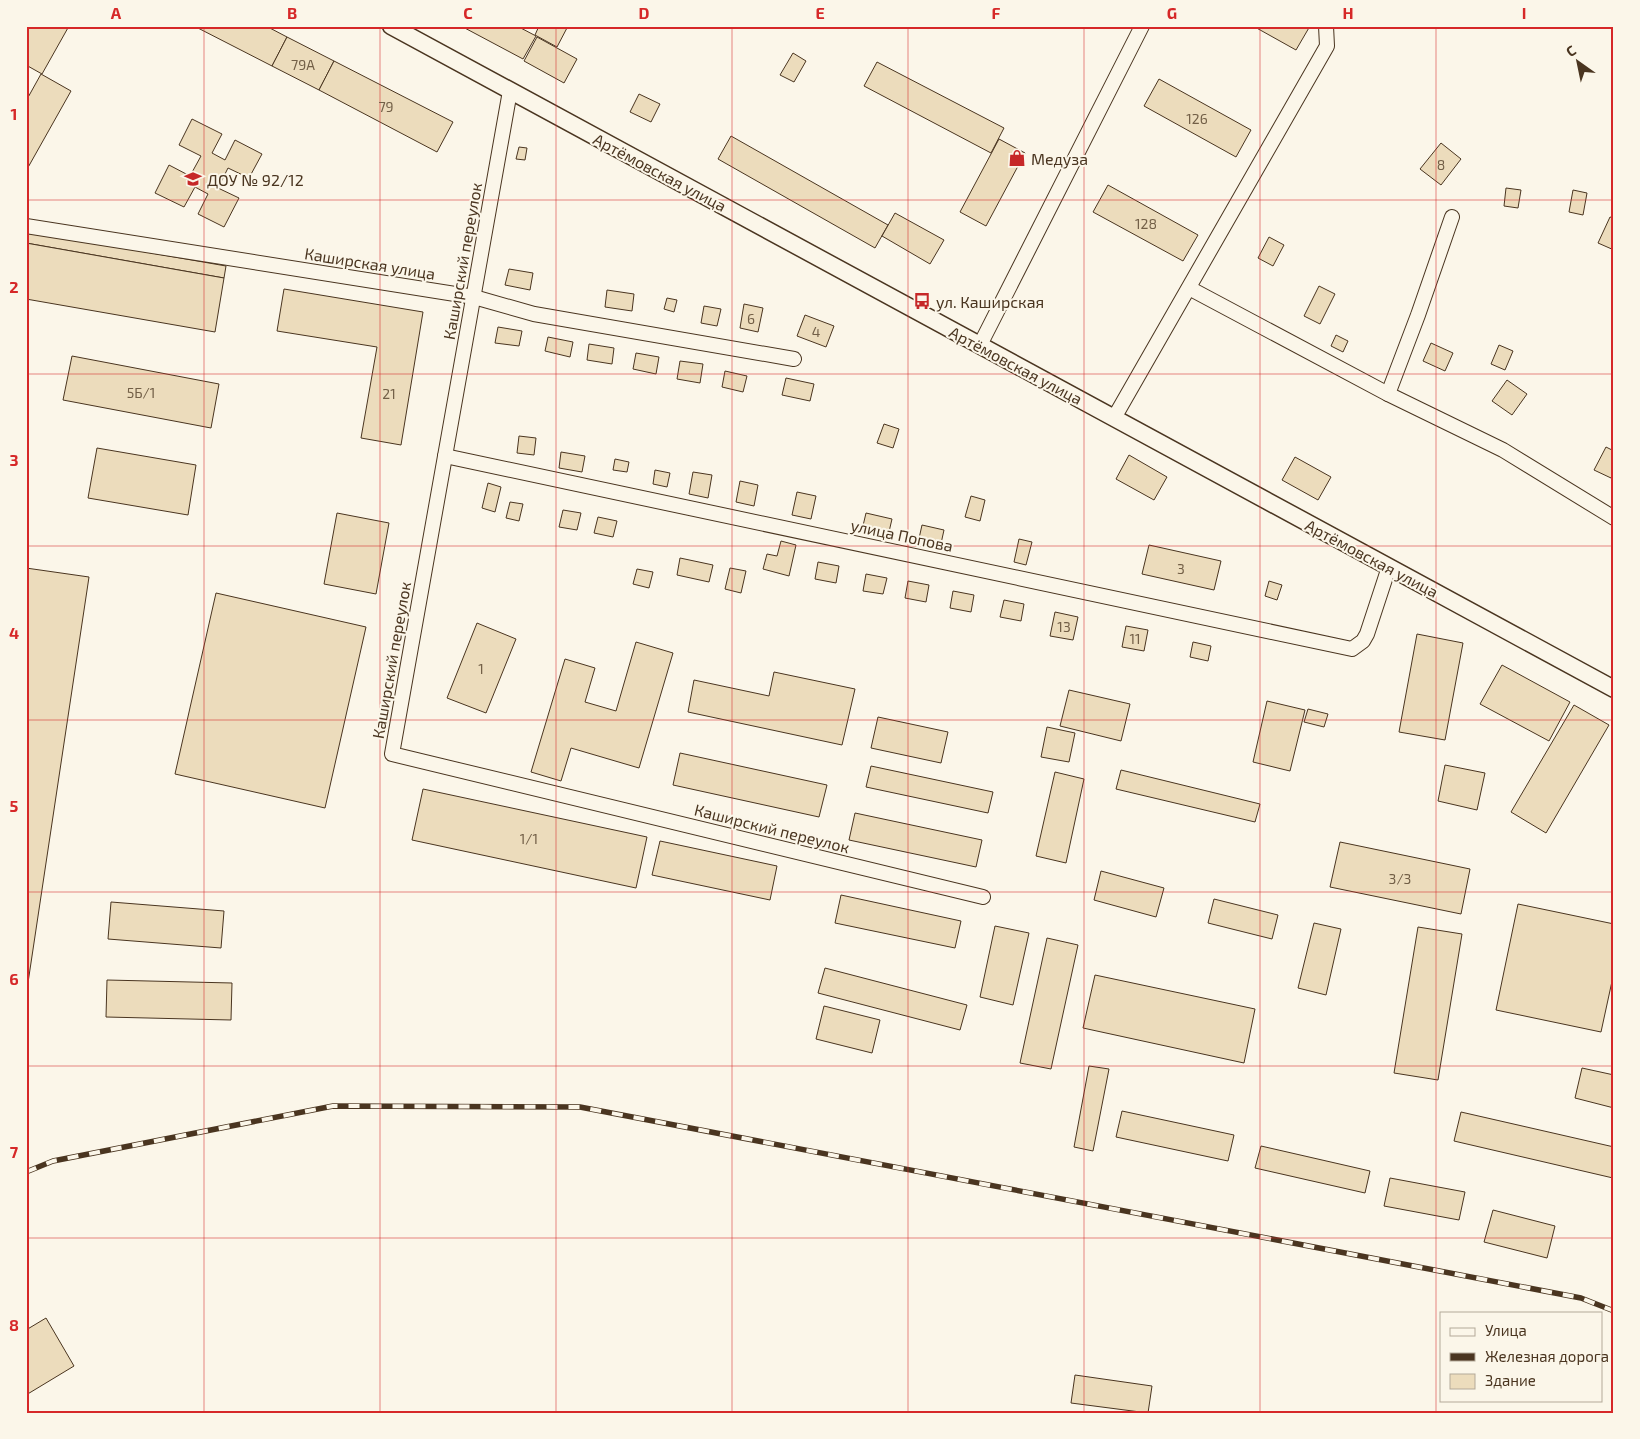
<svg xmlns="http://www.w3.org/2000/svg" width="1640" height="1439" font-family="'Exo 2',sans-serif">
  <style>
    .building { fill: #ecdcbc; stroke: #4a3520 }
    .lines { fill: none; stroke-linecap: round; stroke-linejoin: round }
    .minor-casing { stroke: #4a3520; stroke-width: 16 }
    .tertiary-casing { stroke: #4a3520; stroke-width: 19 }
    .minor { stroke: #fbf6e9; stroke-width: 14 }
    .tertiary { stroke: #fbf6e9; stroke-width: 16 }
    .rail-casing { stroke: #4a3520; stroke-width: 5.5 }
    .rail { stroke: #fbf6e9; stroke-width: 4; stroke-dasharray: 11; stroke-linecap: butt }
    .grid { fill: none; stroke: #d62828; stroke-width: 1; stroke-opacity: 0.55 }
    .labels { text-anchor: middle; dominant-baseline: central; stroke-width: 4; stroke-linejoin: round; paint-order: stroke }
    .number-label { font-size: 14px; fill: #725f47 }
    .poi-label { font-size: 16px; fill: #4a3520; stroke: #fbf6e9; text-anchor: start }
    .street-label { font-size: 16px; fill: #4a3520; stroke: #fbf6e9 }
    .neatline { fill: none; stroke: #d62828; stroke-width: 2 }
    .grid-label { font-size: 16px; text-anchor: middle; font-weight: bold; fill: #d62828 }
  </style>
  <rect width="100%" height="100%" fill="#fbf6e9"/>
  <g class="building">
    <path d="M29,26H69L42,74L26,65V32Z"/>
    <path d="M194,26H266L287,37L272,66Z"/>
    <path d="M461,26H517L536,36L523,59Z"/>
    <path d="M539,26H568L557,47L535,35Z"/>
    <path d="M1253,26H1310L1296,50Z"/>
    <path d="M287,37L334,61L319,90L272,66Z"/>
    <path d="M537,37L577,59L564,83L524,61Z"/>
    <path d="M793,53L806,61L794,82L780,75Z"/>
    <path d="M334,61L453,122L437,152L319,90Z"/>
    <path d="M877,62L1004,128L991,153L864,86Z"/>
    <path d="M41,74L71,91L26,171V101Z"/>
    <path d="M1159,79L1251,130L1236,157L1144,106Z"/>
    <path d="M639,94L660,104L651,122L630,112Z"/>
    <path d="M192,119L222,134L212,153L225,160L235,140L262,154L249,178L228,168L218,188L239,198L224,227L198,214L208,194L195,187L184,207L155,193L169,165L190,176L201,156L179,145Z"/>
    <path d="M731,136L888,225L875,248L718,159Z"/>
    <path d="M999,139L1025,153L986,226L960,212Z"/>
    <path d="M1441,143L1461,159L1441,185L1420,169Z"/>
    <path d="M519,147L527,148L525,160L516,159Z"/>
    <path d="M1108,185L1198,235L1183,261L1093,212Z"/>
    <path d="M1506,188L1521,190L1518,208L1504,206Z"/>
    <path d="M1573,190L1587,193L1583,215L1569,212Z"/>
    <path d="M895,213L944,240L930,264L882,236Z"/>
    <path d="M1610,217L1614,218V250L1598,243Z"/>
    <path d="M26,231L226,266L224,278L26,243Z"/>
    <path d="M1269,237L1284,245L1273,266L1258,258Z"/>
    <path d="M26,243L224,278L215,332L26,299Z"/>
    <path d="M509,269L533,273L530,290L505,285Z"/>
    <path d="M1319,286L1335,294L1320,324L1304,316Z"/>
    <path d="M284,289L423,312L401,445L361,438L377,347L277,331Z"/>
    <path d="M607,290L634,294L632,311L605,307Z"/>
    <path d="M667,298L677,300L674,312L664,309Z"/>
    <path d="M744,304L763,308L758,332L740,328Z"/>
    <path d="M704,306L721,309L717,326L701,323Z"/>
    <path d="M805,315L834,326L826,347L797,336Z"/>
    <path d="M498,327L522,331L519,346L495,343Z"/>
    <path d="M1336,335L1348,341L1343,352L1331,346Z"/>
    <path d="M548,337L573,342L570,357L545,351Z"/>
    <path d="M1431,343L1453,353L1445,371L1423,361Z"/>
    <path d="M589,344L614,348L612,364L587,360Z"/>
    <path d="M1499,345L1513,351L1505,370L1491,364Z"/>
    <path d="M636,353L659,357L656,374L633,369Z"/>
    <path d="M72,356L219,384L211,428L63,400Z"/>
    <path d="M680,361L703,364L700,383L677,379Z"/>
    <path d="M725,371L747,376L743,392L722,387Z"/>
    <path d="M786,378L814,384L810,401L782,395Z"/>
    <path d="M1507,380L1527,394L1512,415L1492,401Z"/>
    <path d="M884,424L899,429L893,448L877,443Z"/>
    <path d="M519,436L536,438L534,455L517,453Z"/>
    <path d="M1606,447L1614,451V472L1611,478L1594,470Z"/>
    <path d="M97,448L196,465L188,515L88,498Z"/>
    <path d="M561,452L585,456L582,472L559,468Z"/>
    <path d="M1129,455L1167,477L1154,500L1116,479Z"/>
    <path d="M1295,457L1331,477L1318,500L1282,480Z"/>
    <path d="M615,459L629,462L627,472L613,470Z"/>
    <path d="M655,470L670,473L667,487L653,484Z"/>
    <path d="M693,472L712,475L708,498L689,494Z"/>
    <path d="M740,481L758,485L754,506L736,502Z"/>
    <path d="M488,483L501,487L495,512L482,508Z"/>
    <path d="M797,492L816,496L811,519L792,515Z"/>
    <path d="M971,496L985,500L980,521L965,517Z"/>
    <path d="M510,502L523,504L519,521L506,518Z"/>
    <path d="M563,510L581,513L577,530L559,527Z"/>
    <path d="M337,513L389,523L376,594L324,584Z"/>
    <path d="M866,513L892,519L888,536L862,530Z"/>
    <path d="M598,517L617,521L613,537L594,533Z"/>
    <path d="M922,525L944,530L940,548L918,543Z"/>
    <path d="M1019,539L1032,542L1026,565L1014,562Z"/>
    <path d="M781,541L796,545L789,576L763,569L767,554L777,556Z"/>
    <path d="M1149,545L1221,561L1214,590L1142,574Z"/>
    <path d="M680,558L713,565L709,582L677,575Z"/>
    <path d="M818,562L839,566L836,583L815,579Z"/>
    <path d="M26,568L89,577L26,996Z"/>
    <path d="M730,568L746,571L741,593L725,589Z"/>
    <path d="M637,569L653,572L649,588L633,584Z"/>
    <path d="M866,574L887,578L883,594L863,591Z"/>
    <path d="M908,581L929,585L926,602L905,598Z"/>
    <path d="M1269,581L1282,585L1277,600L1265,596Z"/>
    <path d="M953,591L974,595L971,612L950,608Z"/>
    <path d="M216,593L366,627L325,808L175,774Z"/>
    <path d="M1004,600L1024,604L1021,621L1000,617Z"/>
    <path d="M1055,612L1078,617L1073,640L1050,636Z"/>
    <path d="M477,623L516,639L486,713L447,698Z"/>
    <path d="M1126,626L1148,630L1144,651L1122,647Z"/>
    <path d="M1417,634L1463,643L1445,740L1399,732Z"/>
    <path d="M636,642L673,653L639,768L571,748L561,781L531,772L565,659L595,668L585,702L616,711Z"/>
    <path d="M1193,642L1211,646L1208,661L1190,657Z"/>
    <path d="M1502,665L1570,702L1549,741L1480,704Z"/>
    <path d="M774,672L855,689L842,745L688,712L694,680L769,696Z"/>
    <path d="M1069,690L1130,704L1121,741L1060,726Z"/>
    <path d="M1267,701L1305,710L1290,771L1253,762Z"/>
    <path d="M1574,705L1609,725L1546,833L1511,812Z"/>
    <path d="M1308,709L1328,714L1324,727L1304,722Z"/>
    <path d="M878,717L948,732L941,763L871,748Z"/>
    <path d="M1047,727L1075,733L1069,762L1041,757Z"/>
    <path d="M680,753L827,785L819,817L673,785Z"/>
    <path d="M1445,765L1485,773L1477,810L1438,801Z"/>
    <path d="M871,766L993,792L988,813L866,787Z"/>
    <path d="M1121,770L1260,804L1255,822L1116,789Z"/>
    <path d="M1055,772L1084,779L1066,863L1036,856Z"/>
    <path d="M423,789L647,837L636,888L412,840Z"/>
    <path d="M855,813L982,840L976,867L849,840Z"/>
    <path d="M660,841L777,866L770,900L652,875Z"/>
    <path d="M1340,842L1470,869L1461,914L1330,887Z"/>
    <path d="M1101,871L1164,888L1156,917L1094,900Z"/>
    <path d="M841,895L961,921L955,948L835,923Z"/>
    <path d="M1214,899L1278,915L1272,939L1208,923Z"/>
    <path d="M111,902L224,911L221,948L108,939Z"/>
    <path d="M1518,904L1614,924V972L1601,1032L1496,1010Z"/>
    <path d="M1314,923L1341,929L1326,995L1298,988Z"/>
    <path d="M995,926L1029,933L1013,1005L980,997Z"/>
    <path d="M1418,927L1462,934L1438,1080L1394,1073Z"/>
    <path d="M1047,938L1078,945L1051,1069L1020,1063Z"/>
    <path d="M825,968L967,1005L960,1030L818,993Z"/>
    <path d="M1095,975L1255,1009L1244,1063L1083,1028Z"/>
    <path d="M107,980L232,983L231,1020L106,1017Z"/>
    <path d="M824,1006L880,1020L872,1053L816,1039Z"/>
    <path d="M1089,1066L1109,1069L1093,1151L1074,1147Z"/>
    <path d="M1582,1068L1614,1075V1108L1575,1098Z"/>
    <path d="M1122,1111L1234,1135L1228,1161L1116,1137Z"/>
    <path d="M1461,1112L1614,1147L1613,1178L1454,1141Z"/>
    <path d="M1261,1146L1370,1171L1365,1193L1255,1168Z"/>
    <path d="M1390,1178L1465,1192L1459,1220L1384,1206Z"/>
    <path d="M1493,1210L1555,1226L1547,1258L1484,1242Z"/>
    <path d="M46,1318L74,1366L26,1395V1330Z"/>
    <path d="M1075,1375L1152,1386L1148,1413L1071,1403Z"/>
  </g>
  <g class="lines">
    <g class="minor-casing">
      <g id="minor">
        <path d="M510,91L392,754L983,897"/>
        <path d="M26,226L474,297L534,314L794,359"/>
        <path d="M1189,288L1388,394L1503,450L1614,518"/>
        <path d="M980,345L1142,26"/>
        <path d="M1388,394L1418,315L1452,217"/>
        <path d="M1114,418L1327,46L1326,26"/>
        <path d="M445,456L1352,649L1363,641L1367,634L1389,567"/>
      </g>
    </g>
    <g class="tertiary-casing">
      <path id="tertiary" d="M391,26L1614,689"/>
    </g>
    <use href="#minor" class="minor"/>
    <use href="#tertiary" class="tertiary"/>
    <g class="rail-casing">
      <path id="rail" d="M26,1172L53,1161L333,1106L580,1107L1581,1298L1614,1311"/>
    </g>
    <use href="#rail" class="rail"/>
  </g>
  <path class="grid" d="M204,26V1413M380,26V1413M556,26V1413M732,26V1413M908,26V1413M1084,26V1413M1260,26V1413M1436,26V1413M26,200H1614M26,374H1614M26,546H1614M26,720H1614M26,892H1614M26,1066H1614M26,1238H1614"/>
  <defs>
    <g id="shop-bare" transform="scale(1.35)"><path d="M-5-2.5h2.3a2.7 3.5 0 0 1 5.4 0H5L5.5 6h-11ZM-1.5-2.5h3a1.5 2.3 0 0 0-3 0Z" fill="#c62828" stroke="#fbf6e9" stroke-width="2.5" paint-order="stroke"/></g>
    <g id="school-bare" transform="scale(1.35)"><path d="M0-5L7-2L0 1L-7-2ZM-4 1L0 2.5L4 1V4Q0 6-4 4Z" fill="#c62828" stroke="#fbf6e9" stroke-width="2.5" paint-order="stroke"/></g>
    <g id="bus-bare" transform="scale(1.35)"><path d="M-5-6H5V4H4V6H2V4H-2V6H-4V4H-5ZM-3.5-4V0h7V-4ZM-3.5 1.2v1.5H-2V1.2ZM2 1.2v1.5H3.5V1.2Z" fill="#c62828" stroke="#fbf6e9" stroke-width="2.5" paint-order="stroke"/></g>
  </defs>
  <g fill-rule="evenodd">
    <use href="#shop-bare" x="1017" y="158"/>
    <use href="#school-bare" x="193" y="179"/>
    <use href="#bus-bare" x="922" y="301"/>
  </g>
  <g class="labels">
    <g class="number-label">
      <text x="303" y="64">79А</text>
      <text x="386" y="106">79</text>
      <text x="1197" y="118">126</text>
      <text x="1441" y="164">8</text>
      <text x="1146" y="223">128</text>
      <text x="751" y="318">6</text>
      <text x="816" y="331">4</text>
      <text x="141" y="392">5Б/1</text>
      <text x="389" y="393">21</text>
      <text x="1181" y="568">3</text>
      <text x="1064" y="626">13</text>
      <text x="1135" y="638">11</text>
      <text x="481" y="668">1</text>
      <text x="529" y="838">1/1</text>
      <text x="1400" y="878">3/3</text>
    </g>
    <g class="poi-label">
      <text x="1031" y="158">Медуза</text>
      <text x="207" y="179">ДОУ № 92/12</text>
      <text x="936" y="301">ул. Каширская</text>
    </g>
    <g class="street-label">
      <text transform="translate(660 172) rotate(28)">Артёмовская улица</text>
      <text transform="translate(462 261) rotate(-80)">Каширский переулок</text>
      <text transform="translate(370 263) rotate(9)">Каширская улица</text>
      <text transform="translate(1016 365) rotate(28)">Артёмовская улица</text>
      <text transform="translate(902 535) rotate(12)">улица Попова</text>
      <text transform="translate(1372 558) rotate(28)">Артёмовская улица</text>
      <text transform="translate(391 660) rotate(-80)">Каширский переулок</text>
      <text transform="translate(772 828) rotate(14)">Каширский переулок</text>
    </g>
  </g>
  <rect width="1640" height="1439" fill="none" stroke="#fbf6e9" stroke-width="55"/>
  <rect x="1440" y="1312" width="162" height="90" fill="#fbf6e9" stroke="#b4a999"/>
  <rect x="1450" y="1328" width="25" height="8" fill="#fbf6e9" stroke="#b4a999"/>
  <text x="1485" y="1336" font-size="15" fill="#4a3520">Улица</text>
  <rect x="1450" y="1353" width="25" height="8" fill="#4a3520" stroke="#b4a999"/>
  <text x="1485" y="1362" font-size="15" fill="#4a3520">Железная дорога</text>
  <rect x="1450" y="1374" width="25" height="15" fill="#ecdcbc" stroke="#b4a999"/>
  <text x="1485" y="1386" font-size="15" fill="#4a3520">Здание</text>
  <g transform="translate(1578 62) rotate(327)" stroke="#fbf6e9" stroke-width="4" paint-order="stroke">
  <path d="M0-4L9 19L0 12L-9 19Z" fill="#4a3520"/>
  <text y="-8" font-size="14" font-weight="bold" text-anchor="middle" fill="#4a3520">С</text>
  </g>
  <rect x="28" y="28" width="1584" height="1384" class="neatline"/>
  <g class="grid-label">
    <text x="116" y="19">A</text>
    <text x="292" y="19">B</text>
    <text x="468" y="19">C</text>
    <text x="644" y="19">D</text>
    <text x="820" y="19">E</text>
    <text x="996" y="19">F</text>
    <text x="1172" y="19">G</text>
    <text x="1348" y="19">H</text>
    <text x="1524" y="19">I</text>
    <text x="14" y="120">1</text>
    <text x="14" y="293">2</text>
    <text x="14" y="466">3</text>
    <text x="14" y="639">4</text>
    <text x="14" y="812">5</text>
    <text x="14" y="985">6</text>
    <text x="14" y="1158">7</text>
    <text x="14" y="1331">8</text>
  </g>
</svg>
